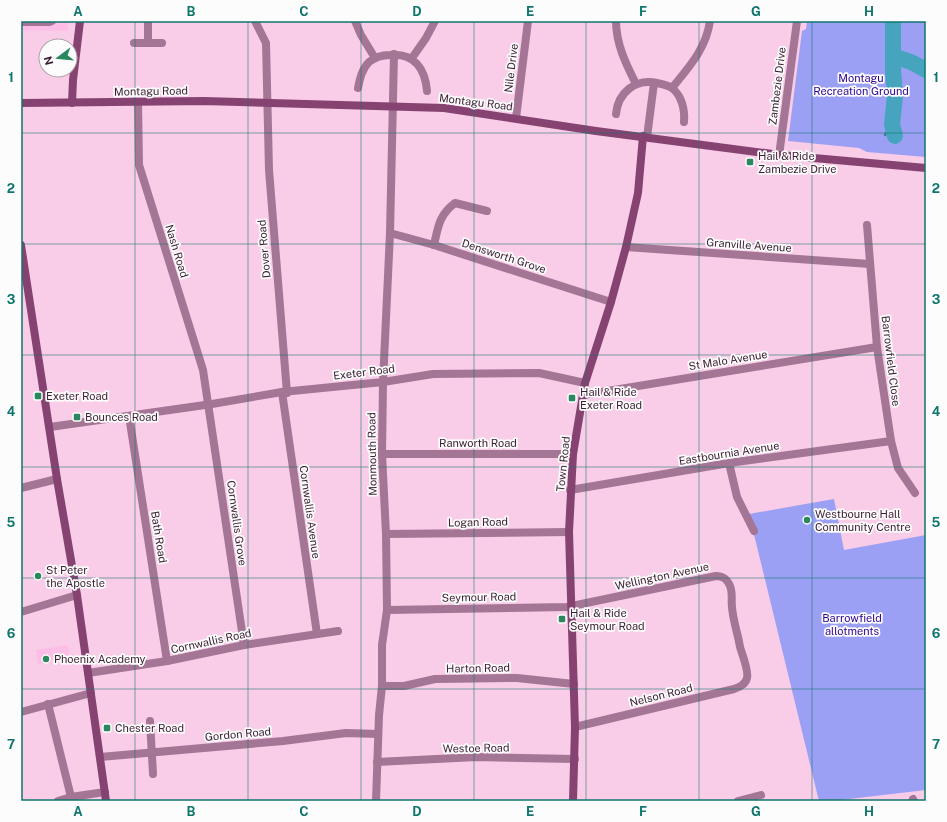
<svg xmlns="http://www.w3.org/2000/svg" width="947" height="822" font-family="'Public Sans',sans-serif">
  <style>
    .built { fill: #fdbde6 }
    .green { fill: #9ba0f4 }
    .lines { fill: none; stroke-linecap: round; stroke-linejoin: round }
    .stream { stroke: #427c94; stroke-width: 2.5 }
    .river { stroke: #46a4bf; stroke-width: 16 }
    .street { stroke: #a47594; stroke-width: 8 }
    .secondary { stroke: #864371; stroke-width: 8 }
    .grid { fill: none; stroke: #0f766e; stroke-width: 1; stroke-opacity: 0.55 }
    .poi-dot { fill: #2a875e; stroke: #fcfcfc; stroke-width: 1.5 }
    .labels { text-anchor: middle; dominant-baseline: central; stroke-width: 3.5; stroke-linejoin: round; paint-order: stroke }
    .street-label { font-size: 11px; fill: #3a1e31; stroke: #fcfcfc }
    .park-label { font-size: 11px; fill: #2d048f; stroke: #fcfcfc }
    .poi-label { font-size: 11px; fill: #3a1e31; stroke: #fcfcfc; text-anchor: start }
    .neatline { fill: none; stroke: #0f766e; stroke-width: 1.5 }
    .grid-label { font-size: 13px; text-anchor: middle; font-weight: bold; fill: #0f766e }
  </style>
  <rect width="100%" height="100%" fill="#f9cce8"/>
  <g class="built">
    <path d="M21,21H68V31L21,30Z"/>
    <path d="M68,645L69,655L38,664L36,650Z"/>
  </g>
  <g class="green">
    <path d="M807,21H926V157L867,152L859,148L788,141L802,31L806,29Z"/>
    <path d="M834,499L844,550L926,535V790L832,801H819L749,514Z"/>
  </g>
  <g class="lines">
    <path class="stream" d="M885,135L892,124"/>
    <g class="river">
      <path d="M893,21V70L895,96L892,124L895,136"/>
      <path d="M893,56L911,62L926,70"/>
    </g>
    <g class="street">
      <path d="M255,21L266,43L269,170L287,393"/>
      <path d="M355,21L361,35L375,58"/>
      <path d="M616,21C616,44 626,64 636,84"/>
      <path d="M21,22H50L52,21"/>
      <path d="M134,43H162"/>
      <path d="M148,43V21"/>
      <path d="M412,58L426,38L435,21"/>
      <path d="M358,88C360,78 362,69 369,62C375,57 382,55 390,55C414,53 425,68 427,91"/>
      <path d="M672,88C689,67 706,49 710,21"/>
      <path d="M138,102L139,165L203,370L244,645"/>
      <path d="M616,114C618,93 635,78 657,83C662,84 668,85 672,88C682,96 685,110 684,122"/>
      <path d="M516,118L528,21"/>
      <path d="M647,137L654,83"/>
      <path d="M780,155V148L797,21"/>
      <path d="M867,225L877,347L891,441L898,468L915,493"/>
      <path d="M390,233L434,245L611,302"/>
      <path d="M434,245C438,227 439,215 455,203L487,211"/>
      <path d="M626,247L870,264"/>
      <path d="M282,392L317,634"/>
      <path d="M583,395L877,347"/>
      <path d="M129,416L167,661"/>
      <path d="M50,427L212,404L282,392L383,382L433,374L539,373L585,383"/>
      <path d="M382,454H573"/>
      <path d="M729,463L737,497L754,531"/>
      <path d="M21,488L57,479"/>
      <path d="M570,490L729,463L891,441"/>
      <path d="M386,534L569,532"/>
      <path d="M387,610L567,607L716,576C723,576 727,579 730,586C733,593 731,600 732,607C733,621 738,634 740,647C742,654 749,671 747,678C746,684 740,687 734,689L575,727"/>
      <path d="M21,612L77,595"/>
      <path d="M88,673L167,661L244,645L338,631"/>
      <path d="M382,686H404L435,679L517,678L574,684"/>
      <path d="M48,704L71,797"/>
      <path d="M21,712L91,693"/>
      <path d="M150,721L153,774"/>
      <path d="M100,757L283,741L346,733L378,734"/>
      <path d="M377,762L476,757L575,759"/>
      <path d="M913,799L914,801"/>
      <path d="M58,801L71,797L105,792"/>
      <path d="M376,801L379,715L382,686V645L387,610L386,534L382,454L383,382L390,233L394,54"/>
      <path d="M738,801L761,795"/>
    </g>
    <g class="secondary">
      <path d="M21,103L204,101L444,108L596,131L780,155L926,168"/>
      <path d="M72,103L73,80L80,21"/>
      <path d="M21,245L57,479L77,595L106,801"/>
      <path d="M573,801L575,727L569,532L573,454L585,383L611,302L626,247L638,193L643,136"/>
    </g>
  </g>
  <path class="grid" d="M135,21V801M248,21V801M361,21V801M474,21V801M586,21V801M699,21V801M812,21V801M21,133H926M21,244H926M21,355H926M21,467H926M21,578H926M21,689H926"/>
  <g class="poi-dot">
    <rect x="746" y="158" width="8" height="8" rx="2"/>
    <rect x="34" y="392" width="8" height="8" rx="2"/>
    <rect x="568" y="394" width="8" height="8" rx="2"/>
    <rect x="73" y="413" width="8" height="8" rx="2"/>
    <circle cx="807" cy="520" r="4"/>
    <circle cx="38" cy="576" r="4"/>
    <rect x="558" y="615" width="8" height="8" rx="2"/>
    <circle cx="46" cy="659" r="4"/>
    <rect x="103" y="724" width="8" height="8" rx="2"/>
  </g>
  <g class="labels">
    <g class="street-label">
      <text transform="translate(511 68) rotate(-83)">Nile Drive</text>
      <text transform="translate(777 86) rotate(-83)">Zambezie Drive</text>
      <text transform="translate(151 91) rotate(-1)">Montagu Road</text>
      <text transform="translate(476 102) rotate(7)">Montagu Road</text>
      <text transform="translate(749 245) rotate(4)">Granville Avenue</text>
      <text transform="translate(264 249) rotate(-95)">Dover Road</text>
      <text transform="translate(177 251) rotate(73)">Nash Road</text>
      <text transform="translate(504 256) rotate(18)">Densworth Grove</text>
      <text transform="translate(728 360) rotate(-9)">St Malo Avenue</text>
      <text transform="translate(891 361) rotate(83)">Barrowfield Close</text>
      <text transform="translate(364 372) rotate(-7)">Exeter Road</text>
      <text x="478" y="443">Ranworth Road</text>
      <text transform="translate(729 453) rotate(-9)">Eastbournia Avenue</text>
      <text transform="translate(372 454) rotate(-91)">Monmouth Road</text>
      <text transform="translate(563 464) rotate(-84)">Town Road</text>
      <text transform="translate(310 512) rotate(82)">Cornwallis Avenue</text>
      <text transform="translate(478 522) rotate(-1)">Logan Road</text>
      <text transform="translate(237 523) rotate(82)">Cornwallis Grove</text>
      <text transform="translate(159 537) rotate(81)">Bath Road</text>
      <text transform="translate(662 576) rotate(-12)">Wellington Avenue</text>
      <text transform="translate(479 597) rotate(-1)">Seymour Road</text>
      <text transform="translate(211 641) rotate(-12)">Cornwallis Road</text>
      <text transform="translate(478 668) rotate(-1)">Harton Road</text>
      <text transform="translate(661 695) rotate(-14)">Nelson Road</text>
      <text transform="translate(238 734) rotate(-5)">Gordon Road</text>
      <text transform="translate(476 748) rotate(-1)">Westoe Road</text>
    </g>
    <g class="park-label">
      <text x="861" y="78">Montagu<tspan x="861" dy="13">Recreation Ground</tspan></text>
      <text x="852" y="618">Barrowfield<tspan x="852" dy="13">allotments</tspan></text>
    </g>
    <g class="poi-label">
      <text x="758" y="156">Hail &amp; Ride<tspan x="758" dy="13">Zambezie Drive</tspan></text>
      <text x="580" y="392">Hail &amp; Ride<tspan x="580" dy="13">Exeter Road</tspan></text>
      <text x="46" y="396">Exeter Road</text>
      <text x="85" y="417">Bounces Road</text>
      <text x="815" y="514">Westbourne Hall<tspan x="815" dy="13">Community Centre</tspan></text>
      <text x="46" y="570">St Peter<tspan x="46" dy="13">the Apostle</tspan></text>
      <text x="570" y="613">Hail &amp; Ride<tspan x="570" dy="13">Seymour Road</tspan></text>
      <text x="54" y="659">Phoenix Academy</text>
      <text x="115" y="728">Chester Road</text>
    </g>
  </g>
  <rect width="947" height="822" fill="none" stroke="#fcfcfc" stroke-width="44"/>
  <g transform="translate(58 58) rotate(254)"><circle r="19" fill="#fcfcfc" stroke="#aea3ab"/>
  <path d="M0-3L7 15L0 10L-7 15Z" fill="#2a875e"/>
  <text y="-6" font-size="11" font-weight="bold" text-anchor="middle" fill="#3a1e31">N</text>
  </g>
  <rect x="22" y="22" width="903" height="778" class="neatline"/>
  <g class="grid-label">
    <text x="78" y="16">A</text>
    <text x="191" y="16">B</text>
    <text x="304" y="16">C</text>
    <text x="417" y="16">D</text>
    <text x="530" y="16">E</text>
    <text x="643" y="16">F</text>
    <text x="756" y="16">G</text>
    <text x="869" y="16">H</text>
    <text x="11" y="82">1</text>
    <text x="936" y="82">1</text>
    <text x="11" y="193">2</text>
    <text x="936" y="193">2</text>
    <text x="11" y="304">3</text>
    <text x="936" y="304">3</text>
    <text x="11" y="416">4</text>
    <text x="936" y="416">4</text>
    <text x="11" y="527">5</text>
    <text x="936" y="527">5</text>
    <text x="11" y="638">6</text>
    <text x="936" y="638">6</text>
    <text x="11" y="749">7</text>
    <text x="936" y="749">7</text>
    <text x="78" y="816">A</text>
    <text x="191" y="816">B</text>
    <text x="304" y="816">C</text>
    <text x="417" y="816">D</text>
    <text x="530" y="816">E</text>
    <text x="643" y="816">F</text>
    <text x="756" y="816">G</text>
    <text x="869" y="816">H</text>
  </g>
</svg>
